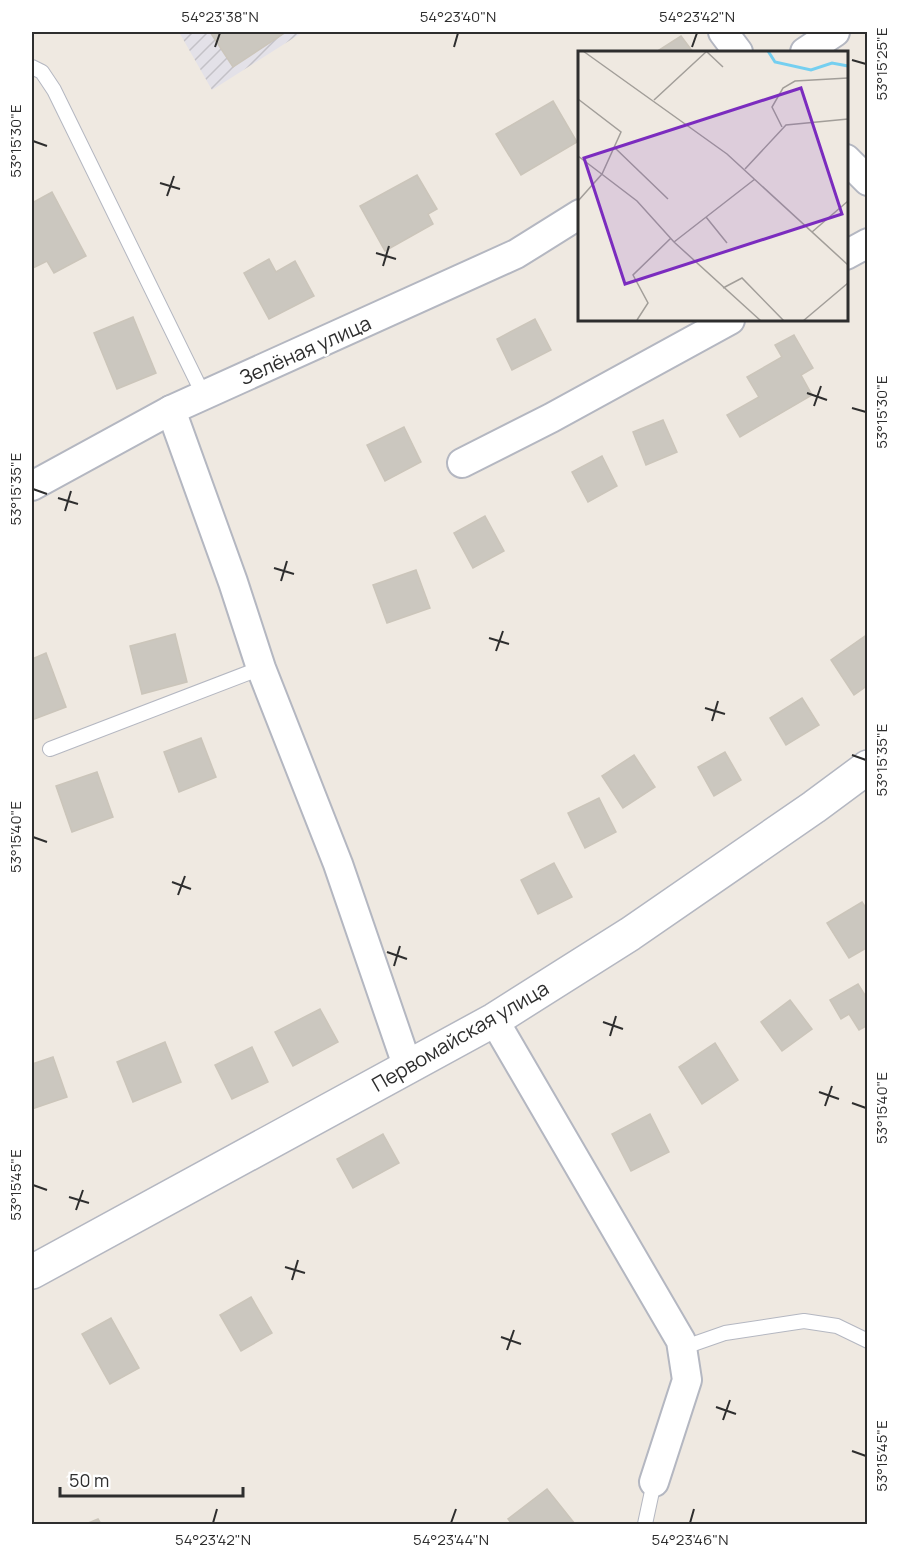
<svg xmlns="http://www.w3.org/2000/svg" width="899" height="1556" font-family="Manrope,sans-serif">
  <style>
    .industrial { fill: url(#industrial-furrows) }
    .building { fill: #cbc7bf; stroke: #cbc5ba; stroke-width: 1.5 }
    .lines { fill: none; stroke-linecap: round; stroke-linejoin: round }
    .lane-casing { stroke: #b4b7c1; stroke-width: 16 }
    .street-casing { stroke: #b4b7c1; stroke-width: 32 }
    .secondary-casing { stroke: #b4b7c1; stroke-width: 36 }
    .lane { stroke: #fff; stroke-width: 14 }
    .street { stroke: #fff; stroke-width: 28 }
    .secondary { stroke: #fff; stroke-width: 33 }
    .ticks { fill: none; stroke: #2e2e2e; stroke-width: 2 }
    .labels { text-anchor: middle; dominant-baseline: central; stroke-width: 5; stroke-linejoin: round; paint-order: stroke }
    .street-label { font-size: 20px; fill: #2e2e2e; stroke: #fff }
    .inset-river { fill: none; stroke: #75cff0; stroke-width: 3 }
    .inset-road { fill: none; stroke: #a29e99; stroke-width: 1.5 }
    .view { fill: #7b2cbf; fill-opacity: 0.15; stroke: #7b2cbf; stroke-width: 3 }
    .inset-edge { fill: none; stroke: #2e2e2e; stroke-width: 3 }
    .neatline { fill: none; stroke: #2e2e2e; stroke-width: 2 }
    .ticks-label { font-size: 15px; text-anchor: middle; fill: #2e2e2e }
  </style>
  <defs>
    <pattern id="industrial-furrows" width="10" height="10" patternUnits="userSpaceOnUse" patternTransform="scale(1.5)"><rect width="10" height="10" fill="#e3e1e8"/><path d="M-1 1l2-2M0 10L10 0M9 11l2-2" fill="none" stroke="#c3c1c7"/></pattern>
  </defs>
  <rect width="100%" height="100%" fill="#efe9e1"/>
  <path class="industrial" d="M179,32H303L212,90Z"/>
  <g class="building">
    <path d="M210,32H286L233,67Z"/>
    <path d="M681,36L693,52H656Z"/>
    <path d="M553,101L577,142L521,175L496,134Z"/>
    <path d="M417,175L437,209L428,214L433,224L385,251L360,206Z"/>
    <path d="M52,192L86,256L54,273L47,261L33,268L32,266V203Z"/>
    <path d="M269,259L276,272L295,261L314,296L269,319L244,273Z"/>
    <path d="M133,317L156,373L117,389L94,333Z"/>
    <path d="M535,319L551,350L512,370L497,339Z"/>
    <path d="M794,335L813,368L801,375L812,395L740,437L727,415L759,397L747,377L782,357L775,345Z"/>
    <path d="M663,420L677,452L646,465L633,432Z"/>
    <path d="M404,427L421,462L385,481L367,445Z"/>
    <path d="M602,456L617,486L588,502L572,472Z"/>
    <path d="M485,516L504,551L473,568L454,533Z"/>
    <path d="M416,570L430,608L387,623L373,585Z"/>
    <path d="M175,634L187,682L142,694L130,646Z"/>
    <path d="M868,634V685L854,695L831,660Z"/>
    <path d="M46,653L66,707L32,720V659Z"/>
    <path d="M802,698L819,725L786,745L770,718Z"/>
    <path d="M201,738L216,777L179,792L164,752Z"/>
    <path d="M725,752L741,780L714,796L698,767Z"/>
    <path d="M634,755L655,787L623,808L602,776Z"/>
    <path d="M97,772L113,817L72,832L56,786Z"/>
    <path d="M599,798L616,832L585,848L568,813Z"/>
    <path d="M554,863L572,897L538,914L521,880Z"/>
    <path d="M862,902L868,911V947L849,958L827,923Z"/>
    <path d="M858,984L868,1000V1025L859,1030L849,1014L841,1019L830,1000Z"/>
    <path d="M790,1000L812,1029L782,1051L761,1022Z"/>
    <path d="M320,1009L338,1042L293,1066L275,1032Z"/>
    <path d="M165,1042L181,1082L133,1102L117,1062Z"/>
    <path d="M715,1043L738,1080L702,1104L679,1067Z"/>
    <path d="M252,1047L268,1082L232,1099L215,1065Z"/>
    <path d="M53,1057L67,1097L32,1109V1064Z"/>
    <path d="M650,1114L669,1152L631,1171L612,1134Z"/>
    <path d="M383,1134L399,1163L353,1188L337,1159Z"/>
    <path d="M251,1297L272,1333L241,1351L220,1315Z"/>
    <path d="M111,1318L139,1368L110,1384L82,1334Z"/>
    <path d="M547,1489L575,1524H512L508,1519Z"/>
    <path d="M98,1519L101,1524H86Z"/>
  </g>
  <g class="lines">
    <g class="lane-casing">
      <g id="lane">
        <path d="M32,67L42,72L54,90L204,396"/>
        <path d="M50,749L261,668"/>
        <path d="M682,1348L725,1333L804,1321L837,1326L868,1341"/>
        <path d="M645,1524L654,1482"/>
      </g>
    </g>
    <g class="street-casing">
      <g id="street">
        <path d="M723,32L738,52"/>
        <path d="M805,52L835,32"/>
        <path d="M846,159L868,181"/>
        <path d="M846,255L868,243"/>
        <path d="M171,410L233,582L261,668L338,864L408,1068"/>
        <path d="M462,463L551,418L730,320"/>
        <path d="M32,486L171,410L516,254L580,214"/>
        <path d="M494,1020L681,1341L687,1380L654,1482"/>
      </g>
    </g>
    <g class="secondary-casing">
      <path id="secondary" d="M32,1272L494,1020L630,934L814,807L868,767"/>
    </g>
    <use href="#lane" class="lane"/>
    <use href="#street" class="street"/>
    <use href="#secondary" class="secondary"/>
  </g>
  <path class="ticks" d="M215,47L220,33M454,47L458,33M692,47L697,33M852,60L866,64M33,141L47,146M160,183L180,189M167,196L174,176M376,253L396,259M383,266L389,246M807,393L827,400M814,406L821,386M852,408L866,412M33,489L47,494M58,498L78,504M65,511L71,491M274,568L294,574M281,581L287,561M489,638L509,644M496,651L503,631M705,708L725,714M712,721L718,701M852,755L866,760M33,837L47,842M172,882L191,889M178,895L185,876M387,952L407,959M394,966L400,946M603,1022L623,1029M610,1036L616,1016M819,1092L839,1099M852,1103L866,1108M825,1106L832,1086M33,1185L47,1190M69,1197L89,1203M76,1210L83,1190M285,1267L305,1273M292,1280L298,1260M501,1337L521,1344M507,1350L514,1330M716,1407L736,1414M723,1420L730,1400M852,1451L866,1456M213,1523L217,1509M451,1523L456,1509M690,1523L694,1509"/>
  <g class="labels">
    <g class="street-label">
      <text transform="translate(305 350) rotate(-24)">Зелёная улица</text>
      <text transform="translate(460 1036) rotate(-30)">Первомайская улица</text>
    </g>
  </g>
  <g transform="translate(578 51)">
    <rect width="270" height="270" fill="#efe9e1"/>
    <path class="inset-river" d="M190,0L197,11L233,19L254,12L270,15"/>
    <path class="inset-road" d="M5,0L149,103L270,214M128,0L145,16M0,48L43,81L24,123L0,150M76,49L129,0M204,76L194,56L205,37L217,30L270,27M36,96L90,148M0,105L59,150L96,191L183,270M167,118L208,74L270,68M128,166L149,192M234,181L270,150M96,191L177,128M145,237L164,227L206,270M59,269L70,252L55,224L93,187M225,270L270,232"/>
    <path class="view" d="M223,37L264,163L47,233L6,107Z"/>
    <rect width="270" height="270" class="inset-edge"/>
  </g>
  <rect width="899" height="1556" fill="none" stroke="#ffffff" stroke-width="66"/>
  <path d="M60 1487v9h183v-9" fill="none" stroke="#2e2e2e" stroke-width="3"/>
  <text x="69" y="1487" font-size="18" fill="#2e2e2e" stroke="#ffffff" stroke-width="4.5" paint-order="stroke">50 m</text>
  <rect x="33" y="33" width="833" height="1490" class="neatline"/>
  <g class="ticks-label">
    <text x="220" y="22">54°23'38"N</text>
    <text x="458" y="22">54°23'40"N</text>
    <text x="697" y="22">54°23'42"N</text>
    <text transform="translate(882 64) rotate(-90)" y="5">53°15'25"E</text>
    <text transform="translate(16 141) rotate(-90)" y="5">53°15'30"E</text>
    <text transform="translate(882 412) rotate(-90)" y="5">53°15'30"E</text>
    <text transform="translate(16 489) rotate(-90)" y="5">53°15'35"E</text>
    <text transform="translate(882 760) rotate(-90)" y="5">53°15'35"E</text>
    <text transform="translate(16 837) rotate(-90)" y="5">53°15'40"E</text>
    <text transform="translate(882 1108) rotate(-90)" y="5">53°15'40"E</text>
    <text transform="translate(16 1185) rotate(-90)" y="5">53°15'45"E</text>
    <text transform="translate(882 1456) rotate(-90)" y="5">53°15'45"E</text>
    <text x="213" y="1545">54°23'42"N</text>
    <text x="451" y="1545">54°23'44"N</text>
    <text x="690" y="1545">54°23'46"N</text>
  </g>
</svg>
